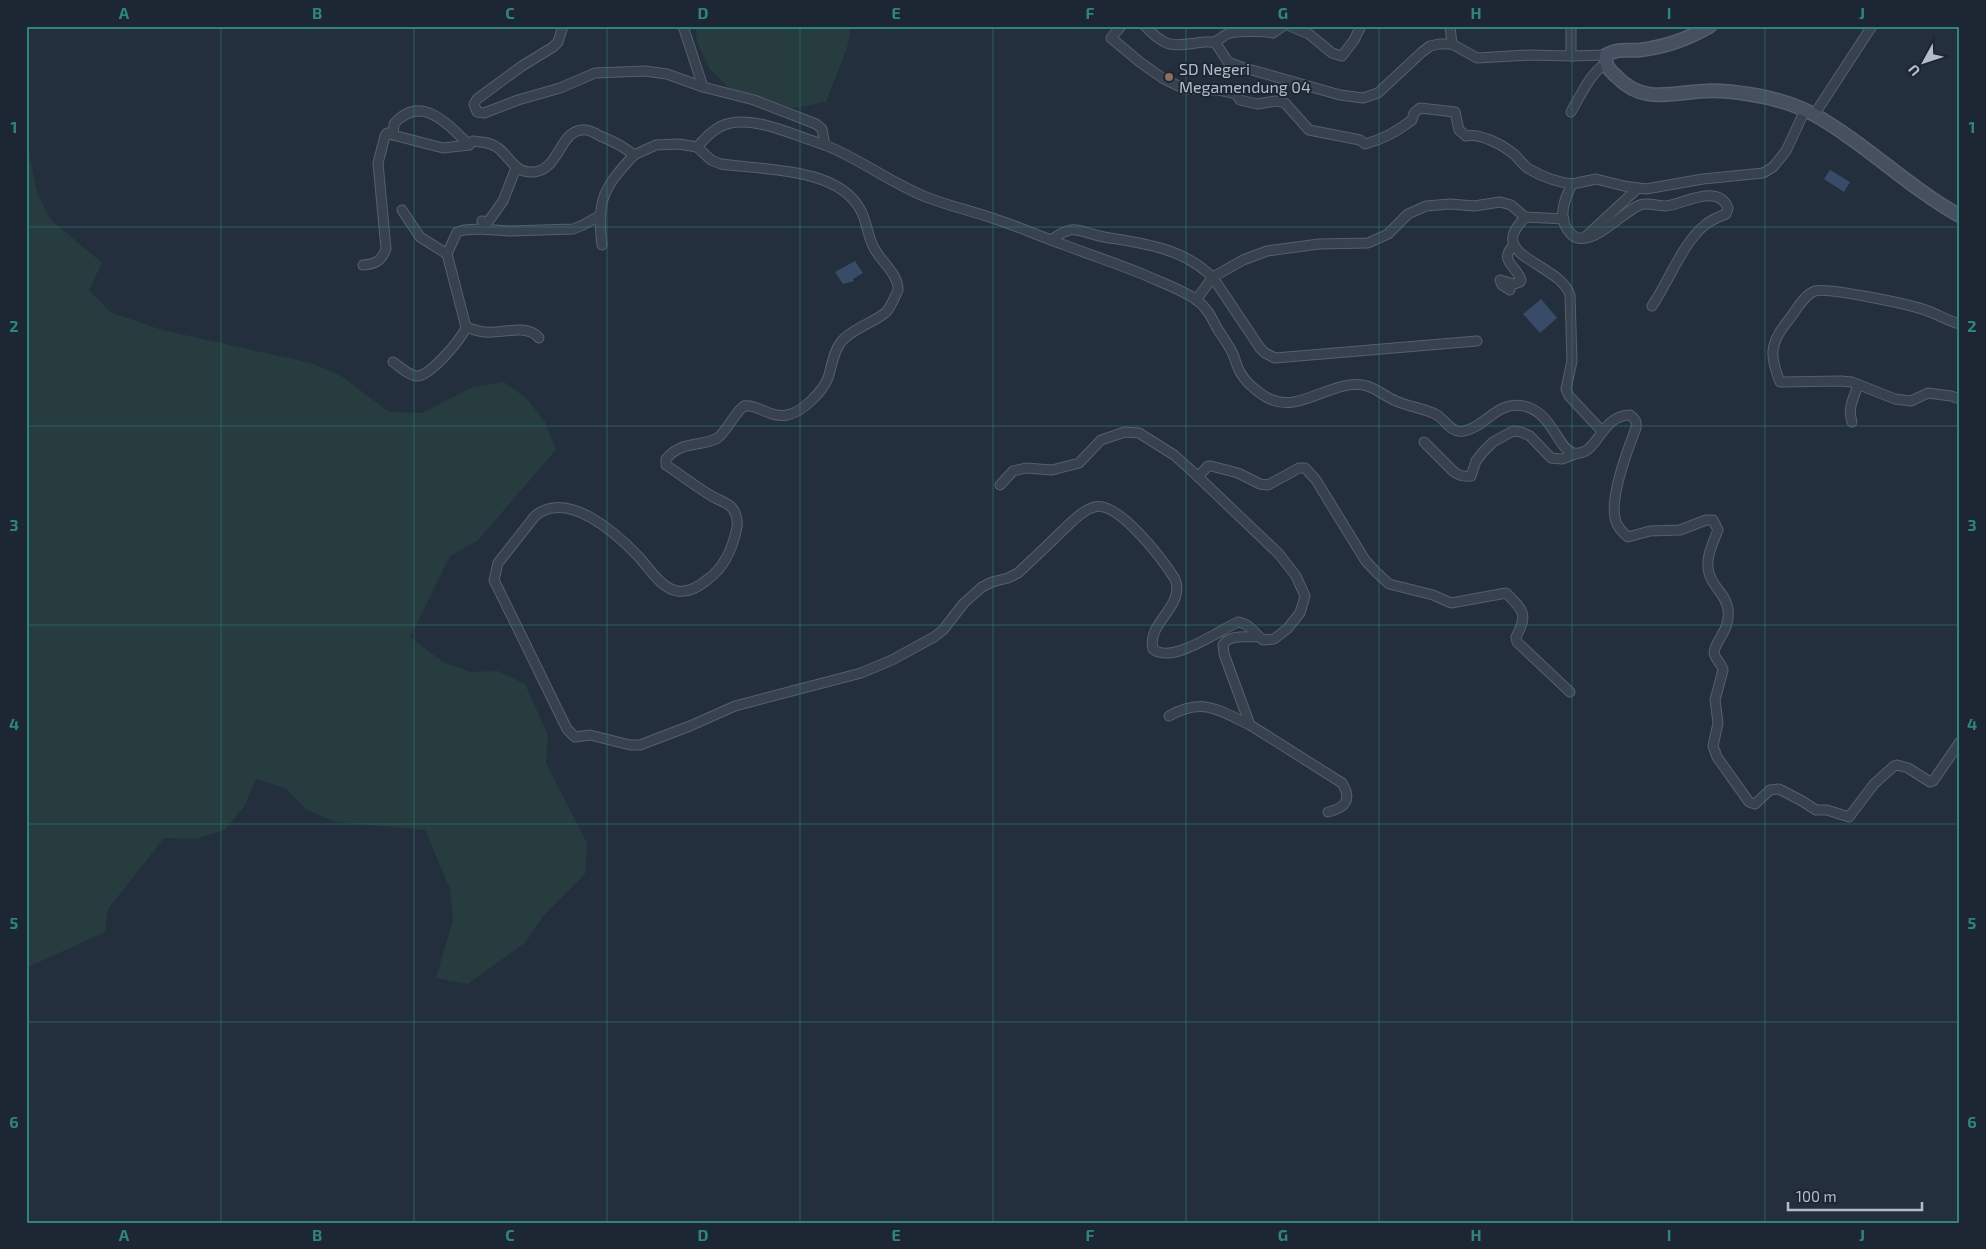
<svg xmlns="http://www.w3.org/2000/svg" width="1986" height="1249" font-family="'Exo 2',sans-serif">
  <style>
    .green { fill: #263c3f }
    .water { fill: #394c67 }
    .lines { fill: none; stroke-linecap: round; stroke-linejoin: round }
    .street-casing { stroke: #565f6c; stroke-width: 11 }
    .secondary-casing { stroke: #565f6c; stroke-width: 15 }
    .street { stroke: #38414e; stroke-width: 9 }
    .secondary { stroke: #465061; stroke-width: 12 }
    .grid { fill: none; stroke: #308480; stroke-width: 1; stroke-opacity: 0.55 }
    .education-dot { fill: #8d6e63; stroke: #1d2633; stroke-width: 2 }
    .labels { text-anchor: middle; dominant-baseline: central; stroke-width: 4; stroke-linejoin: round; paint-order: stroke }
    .poi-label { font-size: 16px; fill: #b4bcc9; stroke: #1d2633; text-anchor: start }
    .neatline { fill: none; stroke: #308480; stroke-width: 2 }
    .grid-label { font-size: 16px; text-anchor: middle; font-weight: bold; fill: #308480 }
  </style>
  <rect width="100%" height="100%" fill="#242f3e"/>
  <g class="green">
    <path d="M695,26H851L847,48L826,102L794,108L734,93L709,68L697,42Z"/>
    <path d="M26,137L37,193L50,219L102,263L89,290L110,312L162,330L311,363L340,375L389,412L422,413L473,387L504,382L526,398L545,422L556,450L477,541L450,556L410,637L443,662L470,672L498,671L525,684L548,735L546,763L587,843L585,874L543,916L526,942L468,984L436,978L453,920L450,889L425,830L336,822L307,810L285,788L256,779L245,805L225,830L196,839L164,838L108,909L105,932L26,968Z"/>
  </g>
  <g class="water">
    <path d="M1830,170L1850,182L1844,192L1824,179Z"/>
    <path d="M855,261L863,273L853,279L854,281L843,284L835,272Z"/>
    <path d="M1541,299L1557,318L1540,333L1523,314Z"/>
  </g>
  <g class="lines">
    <g class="street-casing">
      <g id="street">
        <path d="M563,26L558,42L553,47L522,66L477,99L474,104L477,112L484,113L518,100L560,88L595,73L645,71L667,74L703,87L754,100L816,124L822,129L825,145C860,159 891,183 926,197C949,206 972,211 995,219C1017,226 1039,236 1062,244C1090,255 1119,264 1147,276C1163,283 1179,289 1194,298C1206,306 1211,316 1217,328C1222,336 1228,344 1232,352C1235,358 1236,364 1239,370C1244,381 1259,394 1270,399C1300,414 1334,377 1367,386C1377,389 1386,397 1396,401C1409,407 1425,408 1437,415C1446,421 1452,434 1464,431C1486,427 1497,400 1524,406C1553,412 1558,451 1574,453C1598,457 1600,415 1630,415C1635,419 1637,421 1636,428C1628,449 1608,500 1616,522C1619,529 1623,533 1628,537L1650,531L1680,530L1706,520H1713L1718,530C1711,547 1702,565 1713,582C1719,592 1726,597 1728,609C1731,631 1714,641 1714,653C1715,659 1722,664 1723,670L1715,700L1718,723L1713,746L1717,757L1749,802L1755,804L1770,790L1779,789L1802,801L1816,810H1827L1849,817L1874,784L1894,766L1897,765L1908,768L1930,782L1933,781L1960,742"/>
        <path d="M683,26L703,87"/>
        <path d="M1121,26L1111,38L1141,63L1164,79L1185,89L1218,90L1236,94L1240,100L1257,104L1276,101L1285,103L1309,130L1360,140L1365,144C1384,139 1397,131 1412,120L1414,113L1420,108L1455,112L1459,130L1466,136C1481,133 1503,145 1515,155C1520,160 1523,165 1529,169C1543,177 1556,182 1572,184"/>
        <path d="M1145,26C1168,51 1175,45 1205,42C1208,42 1210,42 1213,42C1219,41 1223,35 1230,33C1241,31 1262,31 1273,33L1283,26"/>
        <path d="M1290,26L1309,34L1332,53L1342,56L1354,40L1361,26"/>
        <path d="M1450,26L1452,44"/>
        <path d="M1571,26V56L1606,55"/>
        <path d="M1215,42L1228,62L1241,67L1340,95L1363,98L1378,93L1422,52L1430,46L1439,44H1452L1477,58L1528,55L1571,56"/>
        <path d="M1571,112C1581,95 1589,75 1605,64"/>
        <path d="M1814,115L1872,26"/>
        <path d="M393,135L443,148L469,145"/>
        <path d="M825,145C798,137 758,117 731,123C717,125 706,137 697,147L711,160L721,164C762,170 837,167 860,209C867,221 867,235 874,248C880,260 899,275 898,290C897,293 894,298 893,301C891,304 890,308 887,311C880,320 852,328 841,342C833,352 832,366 828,378C822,392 803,412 787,415C769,418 758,404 744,406C733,414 726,434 716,439C697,447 681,441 666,459V465C681,475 695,486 710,495C717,500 728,502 733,509C736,514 738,521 737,527C733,547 725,567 708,579C700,586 689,593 677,591C660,587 650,569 638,556C616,533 567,489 535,516L498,563L494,580L567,729L575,737L590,735L630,745H640L690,726L735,706L861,673L892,660L934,637L943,630L964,603L982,587L992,582L1008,578L1018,573C1033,559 1048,545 1063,530C1072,522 1081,511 1094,507C1118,500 1163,560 1175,579C1186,606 1146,623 1153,649C1172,665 1219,630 1238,622C1251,624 1253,633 1263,640L1274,639L1287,629L1300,613L1305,596L1296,576L1279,554L1192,471L1174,455L1139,433L1125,432L1101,440L1079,463L1052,470L1026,468L1013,471L1000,485"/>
        <path d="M402,210L420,237L447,254"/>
        <path d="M1564,219L1525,217C1521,222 1514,229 1513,236C1508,259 1562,269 1570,295L1572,361L1566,389L1569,396L1602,431"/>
        <path d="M482,221L488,222L503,201L516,168"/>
        <path d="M1584,238L1637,189"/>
        <path d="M1051,240C1075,222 1078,232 1104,237C1140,243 1179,247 1208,273C1215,279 1220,289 1226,297C1237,314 1249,331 1260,348L1265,353L1275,358L1477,341"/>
        <path d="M602,245C596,200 604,187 634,155"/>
        <path d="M363,265C376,264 381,261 386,249L378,163L385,136L387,133L393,135L394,124C421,93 448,124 469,145L473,141C481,142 491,142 498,148C510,157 514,172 531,172C559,173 559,131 582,130C588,129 595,133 600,136C613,141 623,146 634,155L656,145L679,144L697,147"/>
        <path d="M1510,290L1502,285L1500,280L1514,284L1520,282L1521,280C1516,265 1498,261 1514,245"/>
        <path d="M1196,300L1213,277L1243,260L1267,251L1319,244L1368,243L1388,234L1408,214L1426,206L1450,204L1474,206L1500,202L1511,205L1525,217"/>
        <path d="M1652,306C1668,283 1683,242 1705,225C1711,220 1718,217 1726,214L1728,208C1718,183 1684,204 1666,206C1657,206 1648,202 1640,205C1620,212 1584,260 1566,227C1558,214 1566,196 1572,184L1596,179L1624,186L1646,189L1703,179L1763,173L1773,167L1786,151L1805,110"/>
        <path d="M1960,324C1948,321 1939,315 1928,311C1913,305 1828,287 1815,291C1803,295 1795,313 1787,322C1769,344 1770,357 1780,382L1841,381L1852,382L1895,399L1911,401L1928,393L1951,396L1960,399"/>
        <path d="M466,327C472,329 479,332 485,332C502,334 527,323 539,338"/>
        <path d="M393,362C399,366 409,376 417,376C430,376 461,340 466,327L447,254L457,232L464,230L479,229L510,231L573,229L583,225L599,216"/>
        <path d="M1852,422C1847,408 1854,398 1858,385"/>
        <path d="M1424,442L1454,472C1460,476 1464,477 1471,476L1476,461L1483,452L1493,442L1513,431L1521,432L1530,436L1551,458L1562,459L1575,454"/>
        <path d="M1198,477L1208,466H1211L1238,473L1260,484L1268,485L1299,468H1305L1316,480L1365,560L1376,572L1389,584L1433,595L1451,603L1506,593C1524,611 1528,614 1516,637L1517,642L1570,692"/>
        <path d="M1169,716C1203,697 1218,710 1250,725L1224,654L1223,645C1229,634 1247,637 1259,637"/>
        <path d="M1250,725L1342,783C1352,799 1346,808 1328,812"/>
      </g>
    </g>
    <g class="secondary-casing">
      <path id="secondary" d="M1710,26C1688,39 1665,47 1640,50C1625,51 1620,48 1606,55C1605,67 1609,69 1617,77C1644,105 1673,92 1706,91C1719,90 1735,92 1748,94C1769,97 1794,104 1813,114C1865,143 1908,187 1960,216"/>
    </g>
    <use href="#street" class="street"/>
    <use href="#secondary" class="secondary"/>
  </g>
  <path class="grid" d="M221,26V1223M414,26V1223M607,26V1223M800,26V1223M993,26V1223M1186,26V1223M1379,26V1223M1572,26V1223M1765,26V1223M26,227H1960M26,426H1960M26,625H1960M26,824H1960M26,1022H1960"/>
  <circle class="education-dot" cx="1169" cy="77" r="5"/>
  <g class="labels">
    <g class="poi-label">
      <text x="1179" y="68">SD Negeri<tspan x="1179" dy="18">Megamendung 04</tspan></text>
    </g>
  </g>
  <rect width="1986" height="1249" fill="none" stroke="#1d2633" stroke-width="55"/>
  <g transform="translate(1924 62) rotate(230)" stroke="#1d2633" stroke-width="4" paint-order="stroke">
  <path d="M0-4L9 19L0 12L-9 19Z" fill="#b4bcc9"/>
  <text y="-8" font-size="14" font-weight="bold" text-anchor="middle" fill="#b4bcc9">U</text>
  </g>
  <path d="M1788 1202v8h134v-8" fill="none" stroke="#b4bcc9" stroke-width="2.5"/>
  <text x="1796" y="1202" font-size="15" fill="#b4bcc9" stroke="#1d2633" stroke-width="4" paint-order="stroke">100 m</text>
  <rect x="28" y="28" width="1930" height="1194" class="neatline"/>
  <g class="grid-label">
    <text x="124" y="19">A</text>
    <text x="317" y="19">B</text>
    <text x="510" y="19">C</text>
    <text x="703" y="19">D</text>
    <text x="896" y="19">E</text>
    <text x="1090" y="19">F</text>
    <text x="1283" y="19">G</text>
    <text x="1476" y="19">H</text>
    <text x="1669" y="19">I</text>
    <text x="1862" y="19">J</text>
    <text x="14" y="133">1</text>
    <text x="1972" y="133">1</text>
    <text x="14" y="332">2</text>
    <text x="1972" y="332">2</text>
    <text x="14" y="531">3</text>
    <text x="1972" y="531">3</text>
    <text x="14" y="730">4</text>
    <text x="1972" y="730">4</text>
    <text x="14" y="929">5</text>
    <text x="1972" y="929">5</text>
    <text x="14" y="1128">6</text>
    <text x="1972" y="1128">6</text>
    <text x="124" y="1241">A</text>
    <text x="317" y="1241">B</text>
    <text x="510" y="1241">C</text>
    <text x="703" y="1241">D</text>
    <text x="896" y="1241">E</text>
    <text x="1090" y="1241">F</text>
    <text x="1283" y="1241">G</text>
    <text x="1476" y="1241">H</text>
    <text x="1669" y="1241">I</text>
    <text x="1862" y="1241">J</text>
  </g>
</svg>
